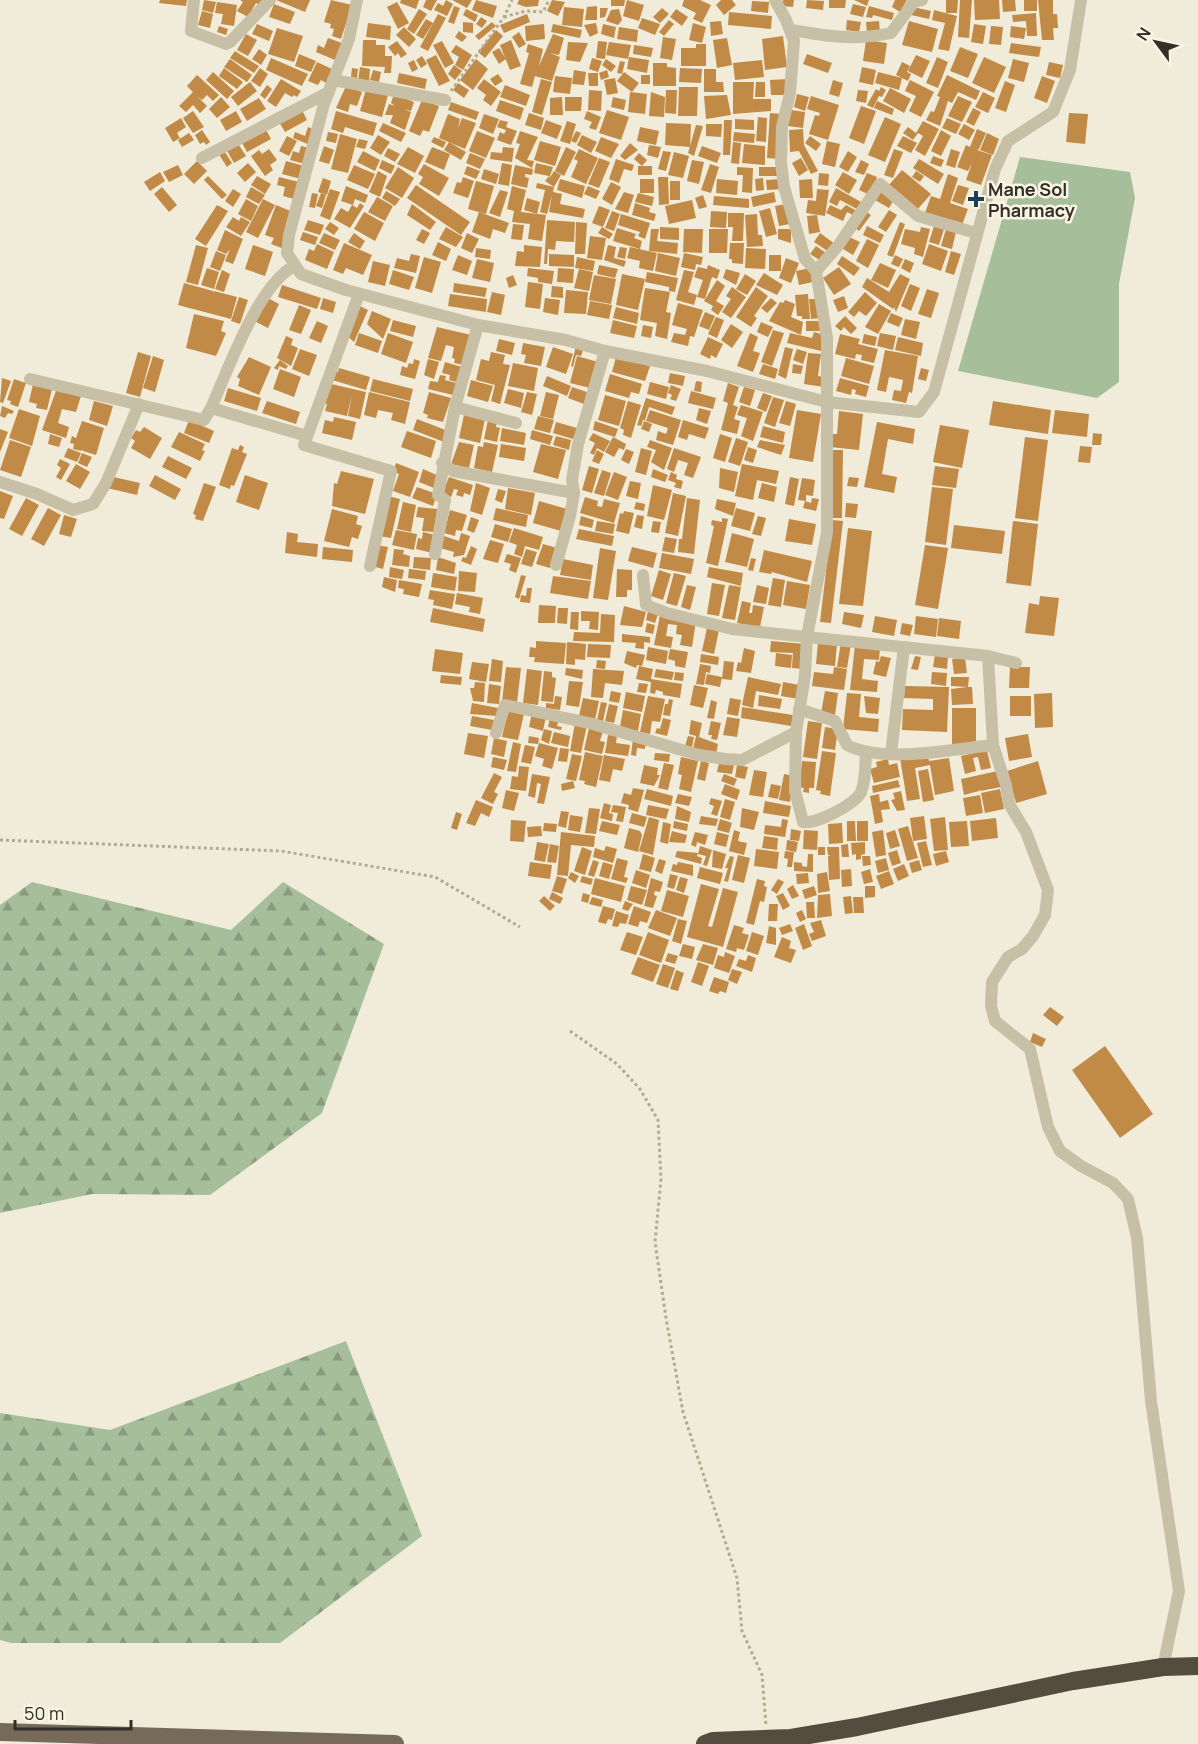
<svg xmlns="http://www.w3.org/2000/svg" width="1198" height="1744" font-family="Manrope,sans-serif">
  <style>
    .green { fill: #a7be9a }
    .forest { fill: url(#forest-firs) }
    .building { fill: #c18a47 }
    .lines { fill: none; stroke-linecap: round; stroke-linejoin: round }
    .path { stroke: #b3aa90; stroke-width: 3; stroke-dasharray: 3 3; stroke-linecap: butt }
    .street { stroke: #c7c0a6; stroke-width: 12 }
    .primary { stroke: #756b58; stroke-width: 18 }
    .highway { stroke: #544c3e; stroke-width: 18 }
    .poi-dot { fill: #1e3f53; stroke: #f8f5e5; stroke-width: 2 }
    .labels { text-anchor: middle; dominant-baseline: central; stroke-width: 5; stroke-linejoin: round; paint-order: stroke }
    .poi-label { font-size: 18px; font-weight: bold; fill: #342f27; stroke: #f8f5e5; text-anchor: start }
  </style>
  <defs>
    <pattern id="forest-firs" width="22" height="20" patternUnits="userSpaceOnUse" patternTransform="scale(1.5)"><rect width="22" height="20" fill="#a7be9a"/><path d="M5 1l3.5 6h-7zM16 11l3.5 6h-7z" fill="#899b7e"/></pattern>
  </defs>
  <rect width="100%" height="100%" fill="#f0ecd9"/>
  <path class="green" d="M1020,157L1130,172L1135,198L1119,284V382L1097,398L958,371Z"/>
  <g class="forest">
    <path d="M32,882L231,930L283,882L384,944L322,1113L210,1195L92,1194L0,1213V905Z"/>
    <path d="M346,1341L422,1536L280,1643H11L0,1640V1413L110,1430Z"/>
  </g>
  <g class="building">
    <path d="M160,0H187L186,6L159,3Z"/>
    <path d="M204,0L216,2L213,13L202,10Z"/>
    <path d="M240,0H265L261,6L256,3L248,17L237,11L243,2Z"/>
    <path d="M276,0H310L305,12Z"/>
    <path d="M331,0L352,5L341,39L332,36L334,29L330,28L331,24L324,22Z"/>
    <path d="M401,0H419L416,9L400,3Z"/>
    <path d="M426,0H437L431,11L423,7Z"/>
    <path d="M446,0L453,4L447,16L434,10L438,3L443,6Z"/>
    <path d="M452,0H472L467,8Z"/>
    <path d="M476,0L497,6L493,18L472,10Z"/>
    <path d="M519,0H539L538,6L526,7L517,4Z"/>
    <path d="M552,0L565,2L558,16L547,11Z"/>
    <path d="M611,0H625L624,6H611Z"/>
    <path d="M627,0L644,5L639,21L623,16Z"/>
    <path d="M684,0H700L711,5L702,23L693,19L696,13L682,6Z"/>
    <path d="M721,0H732L736,5L724,15L716,5Z"/>
    <path d="M783,0H794L793,7L782,6Z"/>
    <path d="M807,0L824,1L823,10L806,8Z"/>
    <path d="M829,0H846L845,8H829Z"/>
    <path d="M854,0H869L867,6Z"/>
    <path d="M895,0H907L900,12L892,7Z"/>
    <path d="M946,0H958L957,13H946Z"/>
    <path d="M960,0H972L969,38L958,37Z"/>
    <path d="M974,0H999L1000,19L975,20Z"/>
    <path d="M1002,0H1015L1016,11L1003,12Z"/>
    <rect x="1024" y="0" width="13" height="11"/>
    <path d="M1038,0H1053V14H1057L1058,28H1053L1054,40H1042Z"/>
    <path d="M752,1L769,2L768,13L751,11Z"/>
    <path d="M217,2L237,5L234,26L221,24L223,14L215,13Z"/>
    <path d="M397,2L409,23L398,29L387,7Z"/>
    <path d="M274,4L295,12L290,24L269,17Z"/>
    <path d="M853,4L866,7L863,17L850,14Z"/>
    <path d="M454,6L460,8L454,24L448,22Z"/>
    <path d="M597,6V20H585L587,7Z"/>
    <path d="M869,6L894,13L892,20L873,15L872,18L866,17Z"/>
    <path d="M564,7L584,9L582,27L562,25Z"/>
    <path d="M913,7L931,11L929,19L911,15Z"/>
    <path d="M600,8H608L605,17L600,18Z"/>
    <path d="M662,8L669,14L660,23L653,17Z"/>
    <path d="M419,9L427,14L414,34L407,29Z"/>
    <path d="M466,9L478,15L475,22L463,15Z"/>
    <path d="M619,9L622,20L618,25L606,21L611,10Z"/>
    <path d="M676,9L688,17L682,26L670,17Z"/>
    <path d="M934,10L957,16L949,51L938,49L945,23L932,20Z"/>
    <path d="M202,11L213,14L210,28L198,25Z"/>
    <path d="M729,12L772,16L771,29L728,25Z"/>
    <path d="M1036,13L1037,36H1027L1026,21L1013,22L1012,15Z"/>
    <path d="M438,14L446,18L428,51L420,47Z"/>
    <path d="M527,14L530,22L504,33L500,25Z"/>
    <path d="M481,17L487,21L482,28L476,24Z"/>
    <path d="M642,18L660,24L655,35L638,28Z"/>
    <path d="M426,19L433,23L423,39L416,35Z"/>
    <path d="M669,20L674,24L664,36L659,32Z"/>
    <path d="M847,20L861,22L859,32L846,30Z"/>
    <path d="M721,21L723,34L711,36L710,22Z"/>
    <path d="M879,21L880,33H867L866,22Z"/>
    <path d="M909,21L938,29L932,52L902,45Z"/>
    <path d="M463,22L473,23V33L463,32Z"/>
    <path d="M492,22L496,26L479,40L475,36Z"/>
    <path d="M368,23L391,26L390,40L366,37Z"/>
    <path d="M596,23L598,33L590,37L584,25Z"/>
    <path d="M693,23L706,27L702,43L689,40Z"/>
    <path d="M257,24L273,31L269,41L252,34Z"/>
    <path d="M544,24L545,39L526,41L525,26Z"/>
    <path d="M553,24L582,30L580,38L551,32Z"/>
    <path d="M603,24L616,27L614,38L601,34Z"/>
    <path d="M974,24L986,26L983,44L971,42Z"/>
    <path d="M219,26L228,29L226,35L217,32Z"/>
    <path d="M991,26L1003,27L1001,45L989,44Z"/>
    <path d="M1011,26L1026,28L1024,39L1010,37Z"/>
    <path d="M404,27L416,39L409,47L396,35Z"/>
    <path d="M619,27L638,30L637,42L617,39Z"/>
    <path d="M277,28L303,36L294,62L268,54Z"/>
    <path d="M496,30L503,36L485,58L478,52Z"/>
    <path d="M459,31L467,37L462,42L455,37Z"/>
    <path d="M519,32L526,44L519,48L512,37Z"/>
    <path d="M246,34L257,40L248,56L237,50Z"/>
    <path d="M553,34L564,38L559,55L550,53L560,57L552,81L535,76L532,87L520,84L529,53L526,52L528,44L543,49L539,66Z"/>
    <path d="M783,36L787,67L765,70L762,39Z"/>
    <path d="M663,37L676,39L672,60L660,58Z"/>
    <path d="M328,38L342,43L335,60L316,52L318,45L324,48Z"/>
    <path d="M727,38L732,65L717,68L713,40Z"/>
    <path d="M363,40H376V45H385V56H392L391,73H384L385,67L362,66Z"/>
    <path d="M511,40L521,66L510,70L500,45Z"/>
    <path d="M866,40L887,43L884,64L863,61Z"/>
    <path d="M397,41L407,54L401,58L398,53L395,56L388,47Z"/>
    <path d="M442,41L454,63L445,68L433,45Z"/>
    <path d="M598,41L607,42L605,59L596,58Z"/>
    <path d="M568,42L588,43L580,62L566,60Z"/>
    <path d="M609,42L631,45L628,59L606,55Z"/>
    <path d="M1011,43L1041,47L1039,57L1009,53Z"/>
    <path d="M696,44H706V66H681V48H696Z"/>
    <path d="M456,45L472,55L463,70L455,65L459,57L451,52Z"/>
    <path d="M634,45L653,48L651,57L633,54Z"/>
    <path d="M960,47L978,54L968,78L950,71Z"/>
    <path d="M499,48L506,59L499,64L492,52Z"/>
    <path d="M259,49L267,55L261,65L252,59Z"/>
    <path d="M235,51L259,66L254,73L230,58Z"/>
    <path d="M299,54L316,61L311,72L295,66Z"/>
    <path d="M807,54L832,63L828,73L803,64Z"/>
    <path d="M436,55L450,81L439,86L426,60Z"/>
    <path d="M916,55L930,61L922,78L908,71Z"/>
    <path d="M422,56L427,64L421,68L416,60Z"/>
    <path d="M629,57L649,60L647,73L627,69Z"/>
    <path d="M937,57L948,62L938,88L926,83Z"/>
    <path d="M984,57L1006,67L994,93L972,83Z"/>
    <path d="M271,58L308,74L302,86L266,70Z"/>
    <path d="M592,58L602,61L598,72L589,69Z"/>
    <path d="M230,59L252,75L247,82L224,67Z"/>
    <path d="M476,59L488,69L473,90L460,80Z"/>
    <path d="M606,59L616,66L611,72L602,65Z"/>
    <path d="M1013,59L1029,63L1024,82L1008,78Z"/>
    <path d="M414,60L418,69L412,72L408,63Z"/>
    <path d="M762,60L764,77L735,80L733,63Z"/>
    <path d="M620,61L625,62L622,74L617,73Z"/>
    <path d="M317,62L334,70L328,84L321,80L318,85L308,81Z"/>
    <path d="M902,62L910,66L907,72L911,74L908,81L896,75Z"/>
    <path d="M1049,62L1063,65L1060,78L1046,75Z"/>
    <path d="M653,63H667V67L676,68V86H653Z"/>
    <path d="M454,65L462,71L455,80L448,74Z"/>
    <path d="M360,67L370,69L369,82L358,81Z"/>
    <path d="M862,67L876,70L873,85L859,82Z"/>
    <path d="M224,68L243,82L237,89L219,76Z"/>
    <path d="M260,68L268,74L260,87L251,81Z"/>
    <path d="M352,68L358,69L357,78L351,77Z"/>
    <path d="M680,68L702,69L701,83L679,82Z"/>
    <path d="M704,69H716V82H723L724,92H704Z"/>
    <path d="M373,70L381,72L379,82L370,80Z"/>
    <path d="M574,70L586,72L584,85L572,84Z"/>
    <path d="M607,70L609,77L601,80L599,73Z"/>
    <path d="M213,72L234,91L227,99L206,80Z"/>
    <path d="M624,72L639,83L632,92L617,81Z"/>
    <path d="M878,72L902,78L899,90L875,83Z"/>
    <path d="M399,73L427,79L425,89L397,83Z"/>
    <path d="M588,73H598V86H589Z"/>
    <path d="M498,74L503,81L495,86L490,79Z"/>
    <path d="M197,75L219,95L213,101L207,95L202,100L197,96L207,106L200,113L193,105L186,112L179,106L193,92L187,86Z"/>
    <rect x="641" y="75" width="9" height="9"/>
    <path d="M947,75L980,91L976,100L958,92L952,103L948,101L940,126L926,120L931,111L934,112L940,97L937,96Z"/>
    <path d="M555,76L572,78L570,94L553,92Z"/>
    <path d="M1042,76L1055,81L1047,103L1034,98Z"/>
    <path d="M615,78L618,93L607,95L604,80Z"/>
    <path d="M281,79L301,91L297,97L294,95L292,97L285,93L276,107L267,101Z"/>
    <path d="M484,79L501,92L491,106L483,100L486,95L477,88Z"/>
    <path d="M541,79L552,82L542,115L532,112Z"/>
    <path d="M788,79L786,95H771L770,80Z"/>
    <path d="M833,80L843,83L839,97L829,94Z"/>
    <path d="M910,80L934,92L921,117L909,111L916,96L905,91Z"/>
    <path d="M1005,81L1015,85L1006,112L995,108Z"/>
    <path d="M250,82L257,91L238,106L231,97Z"/>
    <path d="M733,82H754L753,99H771V111L733,114Z"/>
    <path d="M756,82H765V97H755Z"/>
    <path d="M458,83L469,90L464,98L453,90Z"/>
    <path d="M267,85L272,89L265,99L260,95Z"/>
    <path d="M505,85L530,95L526,106L500,97Z"/>
    <path d="M346,86L362,92L357,106L350,104L348,112L336,108Z"/>
    <path d="M679,87H698L697,116H678Z"/>
    <path d="M881,87L886,90L882,97L879,96L873,108L867,105L876,89L879,91Z"/>
    <path d="M890,88L911,99L904,113L883,101Z"/>
    <path d="M366,89L388,95L382,117L360,111Z"/>
    <path d="M589,90L602,91L601,111L588,110Z"/>
    <path d="M666,90H677L676,114L665,113Z"/>
    <path d="M858,90L868,91L866,103L856,101Z"/>
    <path d="M630,92L647,94L645,114L628,112Z"/>
    <path d="M651,92L665,97L664,117L649,116Z"/>
    <path d="M983,92L995,98L988,113L975,107Z"/>
    <path d="M394,94L414,102L411,111L404,109L411,112L405,130L390,123L393,115H385L389,104L395,106L391,103Z"/>
    <path d="M797,94L809,97L805,111L794,107Z"/>
    <path d="M727,95L731,115L706,119L704,96Z"/>
    <path d="M811,96L839,105L828,140L809,134L815,115L819,116L820,113L807,109Z"/>
    <path d="M958,96L972,102L962,122L948,116Z"/>
    <path d="M221,97L230,107L217,118L209,109Z"/>
    <path d="M562,97L563,115H550V98Z"/>
    <path d="M565,97H582L581,111H565Z"/>
    <path d="M613,97L626,100L624,110L611,107Z"/>
    <path d="M259,98L266,109L247,121L240,109Z"/>
    <path d="M422,100L439,106L429,132L423,130L420,136L409,131Z"/>
    <path d="M500,100L524,108L520,120L496,111Z"/>
    <path d="M877,101L894,109L892,115L874,108Z"/>
    <path d="M451,102L479,112L476,120L448,110Z"/>
    <path d="M861,106L876,111L864,144L849,138Z"/>
    <path d="M973,108L981,112L974,126L966,122Z"/>
    <path d="M302,110L307,120L285,132L279,122Z"/>
    <path d="M607,110L629,117L621,140L599,133Z"/>
    <path d="M791,110L805,112L803,128L788,126Z"/>
    <path d="M193,111L204,127L193,133L183,118Z"/>
    <path d="M236,111L242,122L226,131L220,120Z"/>
    <path d="M336,111L377,123L373,136L345,127L343,133L331,129Z"/>
    <path d="M587,111L601,117L596,130L589,128L592,122L584,119Z"/>
    <path d="M529,113L544,118L541,130L525,125Z"/>
    <path d="M770,113L782,114L779,159L767,158Z"/>
    <path d="M1069,113L1088,114L1085,144L1066,142Z"/>
    <path d="M448,114L460,119L458,128L462,118L476,123L465,149L439,138Z"/>
    <path d="M484,114L499,119L493,134L479,128Z"/>
    <path d="M758,117L767,118L766,142L756,141Z"/>
    <path d="M885,117L901,124L885,162L868,155Z"/>
    <path d="M181,118L186,127L177,133L180,138L173,142L165,128Z"/>
    <path d="M947,118L961,124L956,134L942,128Z"/>
    <path d="M735,119L754,120V130L735,129Z"/>
    <path d="M500,120L508,122L506,127L517,131L511,145L497,140L500,132L504,134L506,130L497,127Z"/>
    <path d="M546,120L562,126L557,139L541,133Z"/>
    <path d="M724,120H732L730,155H723Z"/>
    <path d="M567,121L576,124L570,144L560,141Z"/>
    <path d="M923,121L939,129L925,156L915,150L923,136L918,133L913,140L903,133L908,127L916,133Z"/>
    <path d="M383,123L406,133L401,142L379,131Z"/>
    <path d="M666,123L691,124L690,147L665,145Z"/>
    <path d="M706,124H722L721,137L706,136Z"/>
    <path d="M964,124L975,130L969,140L958,134Z"/>
    <path d="M696,125L703,126L694,156L688,153Z"/>
    <path d="M308,127L315,130L310,145L293,138L295,132L305,136Z"/>
    <path d="M640,127L659,131L656,145L637,141Z"/>
    <path d="M265,128L271,139L247,152L241,141Z"/>
    <path d="M803,129L804,145L818,171L811,174L799,151L790,152L789,130Z"/>
    <path d="M977,129L986,133L979,149L977,150L992,155L981,185L966,180L972,163L968,171L957,167L966,145L970,147Z"/>
    <path d="M202,130L210,142L206,145L204,142L200,144L195,135Z"/>
    <path d="M941,130L951,136L941,156L931,151Z"/>
    <path d="M477,131L495,138L486,158L469,151Z"/>
    <path d="M520,131L538,137L527,160L534,161L532,168L515,158L520,144L516,143Z"/>
    <path d="M576,131L581,133L576,143L571,141Z"/>
    <path d="M328,132L338,134L336,143L326,141Z"/>
    <path d="M734,132L755,134L754,143L733,141Z"/>
    <path d="M189,133L194,140L182,147L178,140Z"/>
    <path d="M987,133L999,139L993,155L980,150Z"/>
    <path d="M340,134L357,139L348,173L331,169Z"/>
    <path d="M378,135L390,142L381,155L370,148Z"/>
    <path d="M582,135L597,142L591,153L577,145Z"/>
    <path d="M287,136L297,141L289,156L279,151Z"/>
    <path d="M810,136L821,144L816,151L805,143Z"/>
    <path d="M903,136L917,143L911,153L897,146Z"/>
    <path d="M434,137L446,142L443,148L431,142Z"/>
    <path d="M601,137L619,144L611,158L595,151Z"/>
    <path d="M359,139L368,141L365,149L356,147Z"/>
    <path d="M540,141L561,147L555,166L534,160Z"/>
    <path d="M827,141L840,144L835,167L822,164Z"/>
    <path d="M237,142L246,156L234,163L226,149Z"/>
    <path d="M449,142L466,152L461,160L444,150Z"/>
    <path d="M733,142L741,143L739,164L731,163Z"/>
    <path d="M630,143L638,150L625,160L620,156Z"/>
    <path d="M744,144L765,146V165L742,163Z"/>
    <path d="M649,145L661,147L658,158L647,155Z"/>
    <path d="M301,146L310,148L305,164L290,160L293,151L299,153Z"/>
    <path d="M324,146L334,150L329,164L319,161Z"/>
    <path d="M702,146L721,153L717,163L698,156Z"/>
    <path d="M408,147L424,156L415,173L397,164Z"/>
    <path d="M432,147L450,154L444,170L425,162Z"/>
    <path d="M503,147L514,148L512,162L490,159L491,152L502,153Z"/>
    <path d="M566,147L576,152L564,176L555,171Z"/>
    <path d="M388,148L400,154L395,162L384,156Z"/>
    <path d="M223,149L232,163L227,167L218,153Z"/>
    <path d="M269,149L277,160L270,165L273,170L265,176L251,156L259,150L262,154Z"/>
    <path d="M579,149L598,158L586,184L571,177L578,161L574,159Z"/>
    <path d="M894,149L903,152L893,178L884,175Z"/>
    <path d="M951,149L960,152L955,168L946,165Z"/>
    <path d="M363,151L380,160L375,171L357,162Z"/>
    <path d="M663,151L671,152L666,171L658,169Z"/>
    <path d="M848,151L857,157L848,172L839,167Z"/>
    <path d="M674,152L689,156L683,178L668,175Z"/>
    <path d="M470,153L485,159L480,169L466,163Z"/>
    <path d="M639,153L647,160L642,166L634,159Z"/>
    <path d="M933,156L944,160L941,167L930,163Z"/>
    <path d="M599,158L610,162L599,188L588,184Z"/>
    <path d="M801,158L808,170L799,176L792,163Z"/>
    <path d="M616,159L634,165L632,171L624,169L619,183L609,179Z"/>
    <path d="M919,159L944,174L938,184L913,168Z"/>
    <path d="M382,160L395,166L391,174L379,168Z"/>
    <path d="M692,160L704,162L699,184L687,181Z"/>
    <path d="M861,160L869,164L864,175L855,172Z"/>
    <path d="M197,161L207,171L194,184L184,174Z"/>
    <path d="M286,161L304,166L301,179L282,174Z"/>
    <path d="M248,163L256,172L245,182L237,173Z"/>
    <path d="M502,163L512,165L509,186L498,184Z"/>
    <path d="M536,163L553,167L549,179L554,171L561,175L554,187L545,181L549,176L534,173Z"/>
    <path d="M424,164L449,178L439,196L419,184L423,177L418,174Z"/>
    <path d="M710,164L719,167L711,193L701,190Z"/>
    <path d="M178,165L183,175L169,182L163,172Z"/>
    <path d="M354,165L375,174L368,189L347,180Z"/>
    <path d="M515,165L533,169L532,175L525,174V177L529,178L527,188L511,184Z"/>
    <path d="M467,166L480,171L476,179L464,174Z"/>
    <rect x="638" y="166" width="14" height="9"/>
    <path d="M398,167L414,178L402,198L385,188Z"/>
    <path d="M737,167L753,168L752,193L742,192L743,175H737Z"/>
    <rect x="759" y="167" width="20" height="9"/>
    <path d="M484,169L499,174L496,184L481,179Z"/>
    <path d="M902,170L931,194L917,210L888,186Z"/>
    <path d="M378,171L387,176L380,197L369,192Z"/>
    <path d="M916,171L924,176L920,182L912,177Z"/>
    <path d="M160,172L165,181L150,191L144,182Z"/>
    <path d="M843,172L857,180L849,194L835,185Z"/>
    <path d="M819,173L829,174L828,186L818,185Z"/>
    <path d="M867,173L877,177L870,195L859,190Z"/>
    <path d="M948,174L958,178L950,203L968,209L962,225L925,213L931,196L940,199Z"/>
    <path d="M208,176L227,195L222,199L204,180Z"/>
    <path d="M257,176L271,184L265,194L251,185Z"/>
    <path d="M279,177L299,182L294,199L283,196L285,187L277,185Z"/>
    <path d="M463,177L474,181L468,198L453,193L457,182L461,183Z"/>
    <path d="M658,177H668L669,204L659,205Z"/>
    <path d="M323,178L331,181L327,195L318,192Z"/>
    <path d="M763,178L764,190L756,191L755,179Z"/>
    <path d="M560,179L585,186L582,198L557,190Z"/>
    <rect x="640" y="179" width="14" height="14"/>
    <path d="M717,179L738,181L737,195L716,193Z"/>
    <path d="M780,179L782,189L767,190L766,180Z"/>
    <path d="M812,179L813,198H800L799,180Z"/>
    <path d="M476,181L494,186L486,214L468,209Z"/>
    <rect x="670" y="181" width="10" height="19"/>
    <path d="M611,182L621,187L612,205L602,199Z"/>
    <path d="M537,183L554,187L553,192L562,194L560,204L585,209L583,218L549,212L552,195L547,214L540,212L545,190L536,188Z"/>
    <path d="M416,185L470,222L461,235L407,198Z"/>
    <path d="M958,185L969,188L963,205L952,201Z"/>
    <path d="M346,186L368,195L365,203L355,199L353,205L341,201Z"/>
    <path d="M512,186L526,190L521,212L546,215L542,241L528,239L530,224L512,222L514,211L507,209Z"/>
    <path d="M588,186L600,191L596,199L584,194Z"/>
    <path d="M162,187L177,205L169,212L154,194Z"/>
    <path d="M251,187L265,195L259,204L246,197Z"/>
    <path d="M836,188L861,202L857,209L840,200L837,206L829,202Z"/>
    <path d="M233,189L241,194L233,207L225,201Z"/>
    <path d="M330,189L340,192L330,220L320,216Z"/>
    <path d="M817,189L829,190L825,216L806,213L808,200L816,201Z"/>
    <path d="M500,190L508,192L500,217L489,213Z"/>
    <path d="M881,190L895,198L889,208L875,200Z"/>
    <path d="M386,191L400,199L395,206L382,198Z"/>
    <path d="M624,192L634,195L628,213L615,209Z"/>
    <path d="M774,192L776,202L753,207L751,197Z"/>
    <path d="M312,193L318,194L315,208L309,207Z"/>
    <path d="M321,193L326,195L322,208L316,206Z"/>
    <path d="M638,193L654,197L652,206L635,202Z"/>
    <path d="M703,195L707,207L699,209L695,198Z"/>
    <path d="M714,196L749,199V208L713,205Z"/>
    <path d="M377,197L393,206L385,221L368,212Z"/>
    <path d="M527,198L540,202L537,214L524,210Z"/>
    <path d="M246,199L258,206L251,221L238,214Z"/>
    <path d="M263,199L275,205L258,238L246,232Z"/>
    <path d="M692,200L696,218L669,224L665,206Z"/>
    <path d="M360,203L364,206L350,228L334,219L341,208L348,212L352,205L357,208Z"/>
    <path d="M635,203L650,208L649,212L656,214L654,221L632,215Z"/>
    <path d="M412,204L436,222L430,230L407,215Z"/>
    <path d="M786,204L790,224L779,226L775,206Z"/>
    <path d="M217,205L228,211L206,246L195,239Z"/>
    <path d="M276,205L295,213L284,249L271,244L274,238L265,235Z"/>
    <path d="M830,205L841,210L846,205L857,211L853,215L847,212L843,221L826,213Z"/>
    <path d="M599,206L610,210L603,227L592,223Z"/>
    <path d="M770,208L777,234L766,237L759,211Z"/>
    <path d="M864,210L871,215L859,231L853,226Z"/>
    <path d="M889,210L897,215L886,232L878,227Z"/>
    <path d="M612,211L620,214L614,231L605,228Z"/>
    <path d="M711,211L727,212L726,228L710,227Z"/>
    <path d="M364,212L384,223L375,241L354,229Z"/>
    <path d="M479,212L509,223L505,233L493,229L490,239L472,232Z"/>
    <path d="M728,213H744L743,241H732L733,227H728Z"/>
    <path d="M621,214L650,223L645,239L638,236L640,232L618,225Z"/>
    <path d="M757,214L758,235H762L763,246L747,247L745,215Z"/>
    <path d="M817,215L820,232L809,234L807,216Z"/>
    <path d="M233,217L239,221L241,217L250,222L241,236L226,227Z"/>
    <path d="M308,220L324,225L320,235L304,230Z"/>
    <path d="M547,220L575,222L574,242L556,241L555,250L548,249L547,264H544Z"/>
    <path d="M330,222L339,228L334,235L325,229Z"/>
    <path d="M576,222L587,223L585,254H575Z"/>
    <path d="M900,222L905,224L893,257L887,255Z"/>
    <path d="M513,224L524,225L522,240L511,239Z"/>
    <path d="M867,226L884,235L880,243L863,235Z"/>
    <path d="M934,226L944,229L939,245L929,242Z"/>
    <path d="M446,227L463,237L456,247L439,239Z"/>
    <path d="M602,227L613,234L609,239L598,233Z"/>
    <path d="M660,227L679,228V240L660,239Z"/>
    <path d="M921,227L930,229L923,257L914,254L915,248L901,244L905,229L920,232Z"/>
    <path d="M617,228L636,234L634,238L642,241L640,249L613,241Z"/>
    <path d="M422,229L430,233L424,244L416,240Z"/>
    <path d="M651,229H659L657,241L678,243L677,254L649,251Z"/>
    <path d="M684,229H703L702,253L683,252Z"/>
    <path d="M709,229H728L727,253H709Z"/>
    <path d="M778,229H791V243L778,239Z"/>
    <path d="M946,229L956,232L952,249L941,246Z"/>
    <path d="M225,230L243,239L233,264L225,261L230,249L226,254L217,250Z"/>
    <path d="M303,232L318,237L315,245L300,240Z"/>
    <path d="M324,233L340,240L335,250L319,243Z"/>
    <path d="M354,233L365,241L360,249L348,242Z"/>
    <path d="M467,233L479,239L472,253L461,248Z"/>
    <path d="M820,233L835,244L829,252L814,242Z"/>
    <path d="M590,236L606,238L602,260L587,258Z"/>
    <path d="M849,237L860,242L853,255L843,249Z"/>
    <path d="M867,239L879,245L868,268L856,261Z"/>
    <path d="M438,242L451,249L446,261L432,255Z"/>
    <path d="M344,243L372,255L363,275L346,268L343,274L333,270Z"/>
    <path d="M730,243H744L743,264L732,263V259H729Z"/>
    <path d="M317,244L334,252L327,269L305,260L309,249L314,251Z"/>
    <path d="M929,244L948,251L941,271L922,264Z"/>
    <path d="M196,245L208,248L198,285L186,282Z"/>
    <path d="M253,245L273,252L265,276L245,269Z"/>
    <path d="M524,245L542,247L540,267L515,266L517,251L524,252Z"/>
    <path d="M608,245L616,247L614,258L626,261L624,267L604,260Z"/>
    <path d="M816,246L826,253L821,261L810,254Z"/>
    <path d="M620,247L627,248L625,259L617,257Z"/>
    <path d="M630,247L657,253L653,271L639,268L640,261L627,258Z"/>
    <path d="M476,248L491,250L490,259L475,257Z"/>
    <path d="M746,248L766,249L765,269L745,268Z"/>
    <path d="M216,251L226,255L220,271L210,267Z"/>
    <path d="M951,251L961,254L954,275L945,272Z"/>
    <path d="M658,253L680,258L676,276L655,271Z"/>
    <path d="M684,253L703,257L701,265L696,264L695,270L681,267Z"/>
    <path d="M411,254L420,256L416,273L394,268L397,258L409,261Z"/>
    <path d="M549,254L574,255V267L549,266Z"/>
    <path d="M458,255L472,261L467,275L452,270Z"/>
    <rect x="769" y="255" width="12" height="16"/>
    <path d="M895,255L903,259L899,267L891,264Z"/>
    <path d="M842,256L860,268L854,276L837,264Z"/>
    <path d="M424,257L441,262L432,293L415,288Z"/>
    <path d="M577,257L595,261L593,271L575,268Z"/>
    <path d="M786,258L799,263L791,283L779,278Z"/>
    <path d="M477,259L494,263L490,282L472,278Z"/>
    <path d="M905,259L914,263L910,273L901,268Z"/>
    <path d="M373,261L390,265L385,286L368,282Z"/>
    <path d="M880,263L896,270L888,288L871,280Z"/>
    <path d="M599,265L618,269L615,278L597,274Z"/>
    <path d="M708,265L720,270L717,279L712,277L705,299L697,297L703,280L694,277L698,267L707,269Z"/>
    <path d="M839,267L851,284L834,295L823,278Z"/>
    <path d="M207,268L219,272L214,289L201,285Z"/>
    <path d="M528,268L554,271L552,284L538,282V278L527,276Z"/>
    <path d="M558,268L574,269L573,283L557,282Z"/>
    <path d="M810,268L813,282L799,285L796,271Z"/>
    <path d="M579,269L593,272L589,291L574,288Z"/>
    <path d="M726,269L740,273L736,285L723,278Z"/>
    <path d="M222,270L230,274L224,292L215,289Z"/>
    <path d="M393,270L414,277L409,290L389,284Z"/>
    <path d="M684,270L694,272L688,292L697,295L694,305L676,300Z"/>
    <path d="M647,272L678,278L675,292L669,291V287L645,282Z"/>
    <path d="M764,273L783,285L777,295L756,285Z"/>
    <path d="M622,274L645,279L638,310L616,305Z"/>
    <path d="M745,274L756,281L747,295L736,289Z"/>
    <path d="M900,274L910,279L896,312L894,307L893,309L862,287L867,278L889,292Z"/>
    <path d="M513,275L517,285L509,288L506,278Z"/>
    <path d="M594,275L616,279L611,304L589,300Z"/>
    <path d="M717,280L725,286L716,301L724,306L718,315L711,310L713,306L704,301Z"/>
    <path d="M528,282L543,284L540,309L525,307Z"/>
    <path d="M184,283L213,291V293L214,291L237,297L231,319L178,305Z"/>
    <path d="M454,283L487,288L485,297L453,292Z"/>
    <path d="M910,284L920,288L911,311L901,306Z"/>
    <path d="M282,285L321,298L317,309L278,297Z"/>
    <path d="M552,286L563,287V298L551,297Z"/>
    <path d="M732,287L746,297L731,318L722,312L731,299L726,296Z"/>
    <path d="M756,287L768,296L754,316L757,318L751,327L736,317Z"/>
    <path d="M645,288L670,292L666,312L671,313L667,339L655,336L657,323L640,320Z"/>
    <path d="M927,289L939,293L931,318L918,314Z"/>
    <path d="M566,290L588,292L586,314L564,313Z"/>
    <path d="M492,292L505,295L501,315L487,312Z"/>
    <path d="M865,292L877,303L866,316L859,311L854,317L848,312Z"/>
    <path d="M450,294L487,299L486,312L448,306Z"/>
    <path d="M808,294L810,319H802V316H797L795,295Z"/>
    <path d="M844,296L848,308L838,312L833,300Z"/>
    <path d="M239,297L248,300L240,324L231,321Z"/>
    <path d="M268,298L279,304L268,328L256,322Z"/>
    <path d="M323,298L336,302L333,313L320,309Z"/>
    <path d="M545,298L560,300L558,315L543,312Z"/>
    <path d="M771,298L777,303L767,313L761,308Z"/>
    <path d="M809,299H820L821,318L811,319Z"/>
    <path d="M785,300L795,304L791,317L803,322L801,335L769,321L780,302L783,303Z"/>
    <path d="M590,301L612,305L609,319L587,315Z"/>
    <path d="M678,303L703,310L694,337L690,336L688,346L671,342L674,333L685,335L687,329L672,325Z"/>
    <path d="M879,304L891,311L878,334L865,327Z"/>
    <path d="M299,305L311,310L301,334L289,330Z"/>
    <path d="M358,305L368,310L354,342L346,335Z"/>
    <path d="M616,307L639,313L637,324L613,318Z"/>
    <path d="M372,311L391,319L383,339L367,324Z"/>
    <path d="M705,312L715,316L709,330L699,326Z"/>
    <path d="M891,313L903,318L899,327L887,322Z"/>
    <path d="M194,314L224,321L221,331L226,333L216,356L186,348Z"/>
    <path d="M845,316L857,328L851,334L844,327L841,331L835,326Z"/>
    <path d="M716,317L724,320L717,338L708,334Z"/>
    <path d="M905,319L920,322L916,339L901,335Z"/>
    <path d="M393,320L416,326L413,337L390,331Z"/>
    <path d="M613,320L637,326L634,338L610,333Z"/>
    <path d="M317,321L328,326L321,343L309,338Z"/>
    <rect x="806" y="321" width="16" height="10"/>
    <path d="M761,322L773,327L768,337L757,332Z"/>
    <path d="M731,324L743,332L732,348L721,340Z"/>
    <path d="M643,325L653,327L651,338L641,336Z"/>
    <path d="M437,327L471,335L464,365L454,363L455,359L452,358L454,347L446,345L441,361L428,358Z"/>
    <path d="M773,330L784,333L772,366L761,362Z"/>
    <path d="M814,332L825,335L821,351L787,343L790,333L812,338Z"/>
    <path d="M359,333L382,341L378,353L355,345Z"/>
    <path d="M388,333L413,342L406,363L381,354Z"/>
    <path d="M750,333L758,337L753,351L760,353L753,372L737,366Z"/>
    <path d="M880,333L896,336L893,350L877,346Z"/>
    <path d="M840,334L860,339L858,344L878,349L874,363L861,360L862,355L856,354L855,359L835,354Z"/>
    <path d="M864,334L877,337L875,346L862,343Z"/>
    <path d="M286,336L293,339L291,345L298,348L291,366L277,358Z"/>
    <path d="M708,337L723,344L716,358L711,355L710,359L700,354Z"/>
    <path d="M898,337L923,343L921,356L895,350Z"/>
    <path d="M499,339L515,343L512,355L496,351Z"/>
    <path d="M523,343L545,347L541,366L524,363L526,355L521,354Z"/>
    <path d="M576,346L584,348L581,356L576,355L573,367L571,366Z"/>
    <path d="M553,347L573,354L566,374L546,367Z"/>
    <path d="M785,347L793,349L786,379L778,375Z"/>
    <path d="M300,349L317,355L309,376L292,369Z"/>
    <path d="M797,349L807,352L803,364L793,360Z"/>
    <path d="M885,350L918,356L912,393L909,392L906,403L892,400L894,390L901,391L903,380L889,377L886,392L877,390Z"/>
    <path d="M138,352L151,356L140,397L126,393Z"/>
    <path d="M491,352L505,355L503,364L510,365L500,404L491,401L495,385L476,380L481,359L489,361Z"/>
    <path d="M808,353L821,354L818,376L825,377L824,387L804,384Z"/>
    <path d="M153,356L164,360L155,392L143,388Z"/>
    <path d="M577,356L598,362L590,388L570,383Z"/>
    <path d="M249,357L271,367L259,395L238,386L240,379L237,377Z"/>
    <path d="M616,357L650,366L645,381L612,372Z"/>
    <path d="M846,358L874,366L869,384L841,376Z"/>
    <path d="M414,359L420,361L415,379L400,375L402,366L407,368L409,363L413,364Z"/>
    <path d="M428,359L439,362L434,379L424,375Z"/>
    <path d="M280,360L288,366L286,369L279,366L278,370L274,368Z"/>
    <path d="M445,362L465,368L460,383L449,380L450,375L442,373Z"/>
    <path d="M513,363L538,368L534,391L508,386Z"/>
    <path d="M763,364L778,369L775,379L759,374Z"/>
    <path d="M793,364L803,366L801,374L792,373Z"/>
    <path d="M339,368L370,377L366,390L332,380L334,371L338,372Z"/>
    <path d="M921,368L929,370L926,381L918,379Z"/>
    <path d="M280,369L301,377L294,397L273,389Z"/>
    <path d="M670,373L685,376L683,386L668,383Z"/>
    <path d="M610,374L642,384L639,394L631,392L629,398L605,391Z"/>
    <path d="M440,375L446,376L445,380L460,384L457,396L428,389L430,381L438,382Z"/>
    <path d="M547,376L571,386L567,396L543,386Z"/>
    <path d="M2,378L11,381L3,403L0,402Z"/>
    <path d="M840,378L869,386L866,397L855,394L856,390L852,389L851,395L836,391Z"/>
    <path d="M14,379L26,383L18,407L10,404L11,401L7,400Z"/>
    <path d="M373,379L413,389L410,401L370,391Z"/>
    <path d="M471,380L493,386L488,402L467,396Z"/>
    <path d="M696,381L702,382L701,392L694,391Z"/>
    <path d="M650,382L669,387L666,399L647,394Z"/>
    <path d="M728,383L739,387L733,405L738,407L734,419L740,421L737,434L721,430L728,403L723,401Z"/>
    <path d="M33,384L52,389L47,410L36,408L37,404L29,402Z"/>
    <path d="M331,384L366,392L360,419L348,416L352,394L347,416L325,411L327,404L323,403Z"/>
    <path d="M671,385L681,389L676,401L670,399L672,395L668,393Z"/>
    <path d="M572,387L587,392L584,404L568,398Z"/>
    <path d="M744,387L755,390L750,406L739,402Z"/>
    <path d="M57,388L81,396L76,412L62,409L58,423L69,427L66,438L42,430Z"/>
    <path d="M228,388L261,398L257,411L224,401Z"/>
    <path d="M508,389L524,393L521,408L504,403Z"/>
    <path d="M691,391L716,398L713,409L688,403Z"/>
    <path d="M369,392L410,402L405,424L391,420L393,413L378,410L376,418L364,415Z"/>
    <path d="M429,392L451,398L443,422L427,418L428,415L423,413Z"/>
    <path d="M527,392L537,394L532,415L521,412Z"/>
    <path d="M546,392L559,395L553,419L540,416Z"/>
    <path d="M763,393L772,396L766,412L757,408Z"/>
    <path d="M605,395L626,401L619,426L598,420Z"/>
    <path d="M773,397L784,400L775,427L764,423Z"/>
    <path d="M646,398L675,407L672,415L649,407L645,420H643L641,426L637,425Z"/>
    <path d="M94,401L113,406L107,426L89,420Z"/>
    <path d="M267,401L300,412L296,424L262,413Z"/>
    <path d="M628,401L641,405L631,438L623,435L624,430L620,428Z"/>
    <path d="M786,401L796,404L790,426L779,423Z"/>
    <path d="M993,401L1051,410L1048,434L989,425Z"/>
    <path d="M741,405L763,412L753,441L741,436L747,418L737,415Z"/>
    <path d="M2,406L14,411L12,414L8,413L5,418L0,416Z"/>
    <path d="M699,408L711,411L707,424L696,420Z"/>
    <path d="M19,409L40,416L32,446L9,438Z"/>
    <path d="M650,410L681,420L673,445L656,440L658,431L666,434L668,428L646,421Z"/>
    <path d="M797,410L821,414L813,462L789,458Z"/>
    <path d="M1055,410L1089,414L1087,437L1052,433Z"/>
    <path d="M839,411L863,414L859,450L830,447L831,434H837Z"/>
    <path d="M464,415L485,419L480,443L459,438Z"/>
    <path d="M538,416L554,420L550,433L534,429Z"/>
    <path d="M334,417L356,422L352,440L322,433L325,420L333,422Z"/>
    <path d="M417,419L448,431L444,442L413,430Z"/>
    <path d="M189,420L214,431L209,443L184,433Z"/>
    <path d="M488,420L497,422L496,427L500,428L497,442L484,439Z"/>
    <path d="M683,420L709,428L705,439L689,434L687,440L678,437Z"/>
    <path d="M82,421L104,428L96,455L83,451V449L82,451L73,449L74,444L70,443L72,436L76,438Z"/>
    <path d="M595,421L618,429L615,437L593,430Z"/>
    <path d="M644,421L652,424L649,432L641,429Z"/>
    <path d="M556,422L577,428L573,439L553,433Z"/>
    <path d="M877,422L915,429L913,444L888,439L882,474L897,477L894,493L864,487Z"/>
    <path d="M940,425L969,430L962,468L933,462Z"/>
    <path d="M763,426L785,432L783,443L760,437Z"/>
    <path d="M144,427L162,438L150,459L131,448L135,441L131,438L136,430L140,432Z"/>
    <path d="M502,428L526,433L524,445L500,441Z"/>
    <path d="M0,429L8,432L0,452Z"/>
    <path d="M532,430L553,436L550,445L530,439Z"/>
    <path d="M407,431L436,441L431,458L401,447Z"/>
    <path d="M179,432L205,444L202,450L205,451L200,461L171,447Z"/>
    <path d="M593,433L610,441L604,452L597,448L594,455L590,453L595,443L589,440Z"/>
    <path d="M1093,433L1102,434L1101,445H1092Z"/>
    <path d="M50,434L62,438L59,447L48,444Z"/>
    <path d="M720,434L732,438L725,462L713,458Z"/>
    <path d="M556,436L571,440L569,450L553,445Z"/>
    <path d="M613,437L626,444L624,450L619,448L614,457L605,452Z"/>
    <path d="M1025,437L1048,440L1038,521L1015,518Z"/>
    <path d="M736,438L748,442L740,466L728,462Z"/>
    <path d="M10,440L31,447L21,477L0,470Z"/>
    <path d="M650,440L672,448L664,470L651,462L656,450L647,447Z"/>
    <path d="M760,440L785,445L781,455L757,447Z"/>
    <path d="M459,442L474,445L469,468L451,464Z"/>
    <path d="M484,442L498,445L492,472L474,468L478,446L483,447Z"/>
    <path d="M501,444L526,448L524,461L499,457Z"/>
    <path d="M541,444L566,450L558,479L533,472Z"/>
    <path d="M240,445L244,447L242,452L247,454L234,486L231,485L230,489L219,485L232,448L238,450Z"/>
    <path d="M1080,446L1092,447L1090,463L1078,462Z"/>
    <path d="M748,447L757,450L753,463L744,460Z"/>
    <path d="M68,448L81,453L77,462L64,457Z"/>
    <path d="M641,448L652,451L646,475L635,472Z"/>
    <path d="M674,448L701,457L693,478L684,475L688,463L678,460L674,472L667,469Z"/>
    <path d="M626,449L634,452L629,464L621,460Z"/>
    <path d="M597,450L604,454L599,464L592,461Z"/>
    <path d="M832,450H843L842,518H831Z"/>
    <path d="M82,453L92,457L87,467L78,463Z"/>
    <path d="M168,456L192,468L186,479L162,467Z"/>
    <path d="M60,459L70,464L61,480L56,477L61,468L57,465Z"/>
    <path d="M396,463L419,472L410,497L393,491L399,474L393,472Z"/>
    <path d="M76,464L90,472L80,489L66,481Z"/>
    <path d="M742,464L779,471L776,484L757,480L753,500L735,496Z"/>
    <path d="M589,466L599,469L592,493L582,490Z"/>
    <path d="M935,466L959,469L956,488L932,485Z"/>
    <path d="M720,468L738,472L734,492L719,488Z"/>
    <path d="M423,469L439,476L434,488L419,482Z"/>
    <path d="M653,469L668,475L665,482L651,477Z"/>
    <path d="M602,470L611,473L604,496L594,493Z"/>
    <path d="M341,471L374,479L365,514L332,506L334,483L337,484Z"/>
    <path d="M614,472L627,477L618,500L605,495Z"/>
    <path d="M671,472L677,475L676,479L683,481L681,489L674,487L676,483L668,480Z"/>
    <path d="M155,475L181,489L175,500L149,486Z"/>
    <path d="M245,475L268,483L259,510L236,502Z"/>
    <path d="M109,476L140,483L137,495L107,488Z"/>
    <path d="M449,477L473,485L470,495L464,493L463,497L456,495L458,490L454,489L451,497L442,494Z"/>
    <path d="M790,477L799,479L794,506L785,504Z"/>
    <path d="M849,477L859,478L857,487L847,486Z"/>
    <path d="M802,478L815,480L813,496L806,495V501L798,500Z"/>
    <path d="M630,481L641,483L638,499L626,496Z"/>
    <path d="M204,483L216,487L203,521L195,519L196,515L193,514Z"/>
    <path d="M476,483L490,488L482,515L470,511Z"/>
    <path d="M762,483L777,487L774,502L758,498Z"/>
    <path d="M653,485L672,490L664,520L647,516Z"/>
    <path d="M417,487L437,494L433,506L412,498Z"/>
    <path d="M932,487L953,489L946,545L925,542Z"/>
    <path d="M508,488L535,493L531,515L505,509Z"/>
    <path d="M498,489L506,491L502,503L495,500Z"/>
    <path d="M0,491L13,496L4,519L0,518Z"/>
    <path d="M673,493L686,496L678,536L665,533Z"/>
    <path d="M388,496L400,499L391,538L379,536Z"/>
    <path d="M585,497L598,501L597,506L602,507L604,499L620,503L614,523L580,513Z"/>
    <path d="M26,498L39,505L22,536L9,529Z"/>
    <path d="M687,498L700,500L694,554L678,552L679,539H682Z"/>
    <path d="M812,498L819,499L816,511L803,508L805,501L811,503Z"/>
    <path d="M717,499L736,503L733,516L715,509Z"/>
    <path d="M539,501L567,509L561,531L533,523Z"/>
    <path d="M403,502L416,505L411,532L397,529Z"/>
    <path d="M636,502L645,504L644,511L634,509Z"/>
    <path d="M846,503L858,504L856,518L845,517Z"/>
    <path d="M418,507L437,509L434,532L422,531L424,518L416,517Z"/>
    <path d="M48,508L61,515L44,546L31,539Z"/>
    <path d="M496,508L528,515L526,527L493,520Z"/>
    <path d="M736,508L755,513L750,531L731,526Z"/>
    <path d="M332,509L358,516L356,524L362,526L358,539L352,537L349,547L324,541Z"/>
    <path d="M450,510L467,515L462,531L456,530L455,536L444,533Z"/>
    <path d="M624,511L634,513L629,534L616,531L620,513L623,514Z"/>
    <path d="M64,515L77,519L71,537L59,534Z"/>
    <path d="M637,515L644,516L642,529L634,527Z"/>
    <path d="M581,516L594,520L592,528L579,525Z"/>
    <path d="M758,516L766,518L761,536L752,534Z"/>
    <path d="M471,517L479,520L474,533L467,530Z"/>
    <path d="M722,518L728,519L718,566L706,563L714,526L711,525L712,520L722,522Z"/>
    <path d="M789,519L816,524L812,545L785,541Z"/>
    <path d="M832,520L843,521L831,623L820,622Z"/>
    <path d="M597,521L615,524L613,534L595,531Z"/>
    <path d="M653,521L661,522L659,533L651,532Z"/>
    <path d="M1013,521L1038,524L1031,586L1006,583Z"/>
    <path d="M495,524L512,529L508,542L491,537Z"/>
    <path d="M954,525L1005,531L1002,554L951,548Z"/>
    <path d="M514,528L543,537L539,550L525,546L522,557L514,554L517,545L509,542Z"/>
    <path d="M848,528L872,531L863,606L839,604Z"/>
    <path d="M579,529L614,536L612,546L576,539Z"/>
    <path d="M396,530L417,534L414,550L392,545Z"/>
    <path d="M287,532L298,534L297,542L318,544L317,557L285,553Z"/>
    <path d="M423,532L435,535L432,553L416,549L418,538L422,539Z"/>
    <path d="M461,533L470,536L464,555L453,557L454,552L440,548L444,536L459,541Z"/>
    <path d="M732,533L754,539L747,567L725,562Z"/>
    <path d="M665,537L677,539L674,553L662,551Z"/>
    <path d="M490,540L504,544L498,563L483,559Z"/>
    <path d="M543,544L557,548L550,568L536,564Z"/>
    <path d="M376,545L388,547L383,569L372,566Z"/>
    <path d="M925,545L948,548L938,609L915,605Z"/>
    <path d="M471,546L477,549L471,565L461,561L463,557L466,558Z"/>
    <path d="M323,547L353,550L352,562L322,559Z"/>
    <path d="M632,547L657,553L653,568L628,561Z"/>
    <path d="M600,548L616,551L608,600L593,598Z"/>
    <path d="M394,549L404,550L403,554L410,556L409,567L392,565Z"/>
    <path d="M526,549L537,552L532,567L521,564Z"/>
    <path d="M764,550L812,561L807,582L772,572L771,574L759,572Z"/>
    <path d="M662,553L694,559L691,574L659,568Z"/>
    <path d="M507,554L521,558L516,573L509,570L511,564L504,562Z"/>
    <path d="M414,557L431,558L430,570L413,568Z"/>
    <path d="M438,557L456,563L454,574L436,570Z"/>
    <path d="M751,558L756,559L753,571L748,570Z"/>
    <path d="M563,559L593,565L591,580L560,575Z"/>
    <path d="M390,567L404,570L402,579L389,577Z"/>
    <path d="M709,567L743,573L741,586L707,577Z"/>
    <path d="M409,569L426,571L425,580L408,578Z"/>
    <path d="M617,569L632,570V590H627V597H616Z"/>
    <path d="M659,570L671,574L663,600L651,596Z"/>
    <path d="M459,571L477,573L475,592L458,591Z"/>
    <path d="M433,573L457,577L455,591L431,587Z"/>
    <path d="M674,573L686,576L677,606L666,603Z"/>
    <path d="M521,575L526,576L519,599L515,597Z"/>
    <path d="M553,576L591,581L588,599L550,593Z"/>
    <path d="M384,577L397,580L395,592L382,587Z"/>
    <path d="M773,578L785,580L781,607L768,605Z"/>
    <path d="M399,580L422,584L419,597L403,594L404,589L398,588Z"/>
    <path d="M787,581L810,585L806,609L783,605Z"/>
    <path d="M712,583L725,585L719,616L707,614Z"/>
    <path d="M687,585L696,587L690,610L681,607Z"/>
    <path d="M729,585L741,587L735,620L722,618Z"/>
    <path d="M757,585L769,588L766,604L753,602Z"/>
    <path d="M527,588H532L530,603L520,602L521,595L526,596Z"/>
    <path d="M430,590L455,594L452,609L433,605L434,600L428,599Z"/>
    <path d="M457,593L483,598L480,614L469,612L470,607L455,604Z"/>
    <path d="M1040,596L1059,598L1054,636L1025,633L1029,603L1039,605Z"/>
    <path d="M742,601L751,603L749,613H752L753,605L764,607L760,627L737,623Z"/>
    <path d="M539,605L556,606L555,623H538Z"/>
    <path d="M624,606L646,612L642,627L620,625Z"/>
    <path d="M433,608L485,619L483,632L430,622Z"/>
    <path d="M558,608H568L567,624L557,623Z"/>
    <path d="M581,611L599,612L598,630L589,629L590,621H581Z"/>
    <path d="M648,611L658,614L655,623L646,620Z"/>
    <path d="M571,612H579L578,630L570,629Z"/>
    <path d="M844,612L864,615L861,628L842,624Z"/>
    <path d="M601,614L615,615L614,642L573,641L574,632L600,633Z"/>
    <path d="M660,615L696,621L692,647L680,645L682,635L676,634L677,625L668,624L666,636L673,637L671,648L654,645Z"/>
    <path d="M875,616L897,620L894,636L872,632Z"/>
    <path d="M916,616L938,619L936,637L914,634Z"/>
    <path d="M939,618L961,621L959,639L937,636Z"/>
    <path d="M647,623L655,625L653,634L645,632Z"/>
    <path d="M902,623L913,625L910,636L900,634Z"/>
    <path d="M707,628L719,630L714,654L702,651Z"/>
    <path d="M622,634L650,637V643L644,642V649L635,648L636,643L622,642Z"/>
    <path d="M536,641L566,643L564,664L534,662L535,657H529L530,647L536,648Z"/>
    <path d="M771,641L805,644L803,669L792,668L793,651V653L770,652Z"/>
    <path d="M567,642L586,644L585,660L575,659V665L566,664Z"/>
    <path d="M818,642L837,644L835,666L816,664Z"/>
    <path d="M841,642L851,644L847,668L837,667Z"/>
    <path d="M588,644L611,645L610,658L587,657Z"/>
    <path d="M855,645L880,647L879,660L864,659L862,679L878,681L877,692L850,690Z"/>
    <path d="M648,647L668,651L666,664L646,660Z"/>
    <path d="M744,648L755,651L751,673L736,671L738,662L741,663Z"/>
    <path d="M435,649L463,653L460,674L432,671Z"/>
    <path d="M670,649L688,652L685,668L675,666V661L668,659Z"/>
    <path d="M627,651L645,655L642,666L637,665L636,668L624,663Z"/>
    <path d="M776,653L792,655L791,668L775,666Z"/>
    <path d="M701,654L719,657L718,665L700,662Z"/>
    <path d="M935,655L948,657L947,669L933,667Z"/>
    <path d="M881,656L891,658L886,677L873,674L876,661L879,662Z"/>
    <path d="M915,656L921,657L918,670L911,669Z"/>
    <path d="M965,658L967,673L954,674L952,659Z"/>
    <path d="M492,659L503,661L501,682L489,681Z"/>
    <path d="M597,660L606,661L605,669L596,668Z"/>
    <path d="M724,661L734,662L732,680L722,679Z"/>
    <path d="M472,662L489,664L486,682L469,679Z"/>
    <path d="M700,664L711,666L710,673L706,672L704,685L696,684Z"/>
    <path d="M639,666L653,669L651,679L682,684L680,698L663,695V692L656,690L655,694L650,693L651,682L636,679Z"/>
    <path d="M506,667L521,668L517,703L502,702Z"/>
    <path d="M834,667L847,669L844,690L812,686L814,672L833,674Z"/>
    <path d="M1010,667H1030L1029,688H1009Z"/>
    <path d="M566,668L583,670L582,679L565,675Z"/>
    <path d="M527,669L542,671L538,705L523,703Z"/>
    <path d="M593,669L624,671L622,685L605,683L603,698L591,697Z"/>
    <path d="M656,669L674,672L672,680L654,677Z"/>
    <path d="M544,671L552,672V677L556,678L553,702L541,701Z"/>
    <path d="M675,672L684,673L683,681L674,680Z"/>
    <path d="M932,672L947,673L946,686L931,684Z"/>
    <path d="M707,674L722,677L720,687L705,684Z"/>
    <path d="M441,675L462,677L461,685L440,683Z"/>
    <path d="M748,677L781,684L778,695L756,691L753,708L742,705Z"/>
    <path d="M951,677H969L968,687L951,686Z"/>
    <path d="M569,681L583,682L579,707L566,705Z"/>
    <path d="M475,682L485,683L484,702L473,701L470,688H474Z"/>
    <path d="M783,682L800,685L798,699L781,696Z"/>
    <path d="M639,683L648,684L646,693L637,692Z"/>
    <path d="M489,684L501,686L499,704L487,703Z"/>
    <path d="M694,685L708,688L703,708L690,705Z"/>
    <path d="M905,686L949,687L947,732L902,730L903,709L933,710V699L904,698Z"/>
    <path d="M967,687H972L973,704L952,705L951,689Z"/>
    <path d="M611,691L621,693L619,703L609,701Z"/>
    <path d="M825,691L838,693L835,715L821,713Z"/>
    <path d="M626,692L645,696L642,712L623,708Z"/>
    <path d="M847,693L861,694L859,717L879,719L878,732L843,729Z"/>
    <path d="M1052,693L1053,727L1035,728L1034,694Z"/>
    <path d="M759,695L782,699L780,709L758,706Z"/>
    <path d="M555,696L562,697L560,710L546,708V703L554,704Z"/>
    <path d="M648,696L665,699L660,722L652,721L650,734L640,732Z"/>
    <path d="M864,696L880,698L878,714L866,713Z"/>
    <rect x="1010" y="696" width="21" height="20"/>
    <path d="M583,698L599,701L595,720L579,716Z"/>
    <path d="M730,698L741,700L738,716L727,714Z"/>
    <path d="M669,699L673,700L670,716L663,715L665,704H668Z"/>
    <path d="M711,700L717,702L714,719L707,718Z"/>
    <path d="M601,702L607,703L603,721L597,720Z"/>
    <path d="M472,703L498,708L497,716L470,714Z"/>
    <path d="M609,704L618,706L614,723L605,721Z"/>
    <path d="M742,707L793,715L791,726L741,718Z"/>
    <rect x="952" y="708" width="24" height="36"/>
    <path d="M623,710L641,714L638,731L620,727Z"/>
    <path d="M508,711L524,714L518,740L502,737Z"/>
    <path d="M532,713L546,716L543,731L529,727Z"/>
    <path d="M472,716L494,720L492,730L470,726Z"/>
    <path d="M727,717L740,719L737,737L723,735Z"/>
    <path d="M550,718L559,720L557,726L562,727L561,730L548,727Z"/>
    <path d="M663,718L671,720L667,736L655,733L657,728L660,729Z"/>
    <path d="M691,720L702,723L699,737L718,744L716,754L693,749L696,736L689,734Z"/>
    <path d="M711,721L721,723L717,740L711,739L712,735H708Z"/>
    <path d="M808,721L822,723L817,759L803,757Z"/>
    <path d="M575,723L587,725L581,753L570,751Z"/>
    <path d="M825,727L838,729L835,750L822,748Z"/>
    <path d="M589,728L603,731L600,741L605,742L602,754L584,750Z"/>
    <path d="M544,729L552,731L549,744L541,740Z"/>
    <path d="M554,732L570,736L568,747L551,743Z"/>
    <path d="M468,733L488,736L484,758L464,754Z"/>
    <path d="M1028,734L1032,757L1009,761L1005,738Z"/>
    <path d="M608,735L617,736L616,743L630,745L628,756L605,753Z"/>
    <path d="M529,736L539,738L538,744L528,743Z"/>
    <path d="M688,736L694,737L692,747L685,746Z"/>
    <path d="M494,738L507,741L504,757L491,754Z"/>
    <path d="M633,738L646,740L645,749L637,748L636,756L631,755Z"/>
    <path d="M513,742L521,744L516,772L507,771Z"/>
    <path d="M539,743L558,748L552,769L542,766L544,759L535,756Z"/>
    <path d="M525,745L535,747L531,764L521,762Z"/>
    <path d="M560,748L569,749L567,762L558,761Z"/>
    <path d="M987,750L991,768L981,770L978,757L973,758L976,771L965,774L961,756Z"/>
    <path d="M822,751L836,753L830,796L820,794L821,791L816,790Z"/>
    <path d="M585,752L603,756L596,787L584,784L585,781L579,780Z"/>
    <path d="M655,753L670,754L669,762L654,760Z"/>
    <path d="M572,754L582,756L576,781L566,779Z"/>
    <path d="M927,754L929,761L949,758L954,791L935,795L930,765L915,768L920,799L907,801L900,758Z"/>
    <path d="M604,755L625,759L622,771L613,769L610,782L599,780Z"/>
    <path d="M493,757L507,760L504,770L491,767Z"/>
    <path d="M681,757L698,761L691,792L679,789L682,775L678,774Z"/>
    <path d="M888,759L889,765L897,763L900,777L874,783L870,769L877,767L876,762Z"/>
    <path d="M701,761L709,763L705,781L697,779Z"/>
    <path d="M802,761L816,762L814,788H809V793L803,792L804,788L799,787Z"/>
    <path d="M1038,761L1047,794L1016,803L1007,771Z"/>
    <path d="M664,763L674,765L668,790L658,788Z"/>
    <path d="M719,763L734,765L732,774L717,772Z"/>
    <path d="M644,765L658,768L657,775H660L654,786L640,783Z"/>
    <path d="M737,765L748,767L745,779L735,777Z"/>
    <path d="M519,766L529,767L526,791L510,789L512,776L518,777Z"/>
    <path d="M928,769L934,800L923,802L918,771Z"/>
    <path d="M754,770L767,772L763,797L749,795Z"/>
    <path d="M998,771L1001,787L980,791L979,789V791L964,795L961,779Z"/>
    <path d="M494,773L502,777L494,792L498,794L493,804L481,798Z"/>
    <path d="M532,774L550,777L544,804L537,803L541,784L537,783L535,798L528,796Z"/>
    <path d="M724,774L737,779L734,786L721,781Z"/>
    <path d="M784,774L794,776L790,802L779,800Z"/>
    <path d="M898,780L900,787L873,793L872,786Z"/>
    <path d="M573,781L575,788L562,791L561,784Z"/>
    <path d="M725,784L740,790L737,800L721,794Z"/>
    <path d="M771,784L781,786L778,799L768,797Z"/>
    <path d="M633,788L644,790L638,812L628,809L629,805L621,803L624,793L631,795Z"/>
    <path d="M647,789L673,796L671,806L644,799Z"/>
    <path d="M1000,789L1004,809L985,813L981,793Z"/>
    <path d="M506,790L519,793L514,811L502,808Z"/>
    <path d="M901,791L905,810L897,811L891,800L895,799L893,793Z"/>
    <path d="M678,794L692,797L689,806L675,803Z"/>
    <path d="M879,794L880,802L888,800L890,809L881,810L883,822L875,824L870,796Z"/>
    <path d="M980,795L983,813L966,816L963,798Z"/>
    <path d="M711,798L722,801L717,816L711,814L714,806L709,804Z"/>
    <path d="M725,799L735,802L730,820L720,817Z"/>
    <path d="M476,800L493,807L489,817L481,813L475,826L466,823Z"/>
    <path d="M765,801L791,806L789,817L763,813Z"/>
    <path d="M604,803L611,805L609,813L613,814L612,821L600,818Z"/>
    <path d="M613,805L626,807L623,822L616,821L618,813L611,812Z"/>
    <path d="M648,805L669,809L666,819L646,815Z"/>
    <path d="M677,806L691,812L689,822L675,819Z"/>
    <path d="M589,808L600,809L596,834L585,833Z"/>
    <path d="M742,808L759,812L754,830L740,827Z"/>
    <path d="M561,811L569,812L566,828L558,826Z"/>
    <path d="M456,812L462,814L457,830L451,828Z"/>
    <path d="M632,813L647,817L644,827L629,823Z"/>
    <path d="M570,815L583,817L580,832L568,830Z"/>
    <path d="M701,816L718,819L716,826L699,824Z"/>
    <path d="M924,816L927,839L913,841L910,818Z"/>
    <path d="M649,817L659,820L653,855L639,851Z"/>
    <path d="M945,817L948,850L934,851L930,819Z"/>
    <path d="M996,818L998,838L972,841L970,821Z"/>
    <path d="M720,819L732,823L729,833L717,830Z"/>
    <path d="M782,819L788,820L785,837L764,834L765,825L781,827Z"/>
    <path d="M511,820L526,821L524,842L510,841Z"/>
    <path d="M602,821L620,825L617,835L599,831Z"/>
    <path d="M674,821L688,824L687,831L673,828Z"/>
    <path d="M847,821H855L856,841H847Z"/>
    <rect x="857" y="821" width="11" height="20"/>
    <path d="M967,821L969,846L951,847L949,822Z"/>
    <path d="M663,822L671,824L668,844L660,842Z"/>
    <path d="M544,823L557,824L556,832L543,831Z"/>
    <path d="M842,823L843,843L829,844L828,824Z"/>
    <path d="M541,826L542,836L528,837L527,827Z"/>
    <path d="M908,826L918,858L907,861L898,829Z"/>
    <path d="M629,828L640,831L642,835L638,852L624,848Z"/>
    <path d="M791,829L801,831L799,841L790,840Z"/>
    <path d="M734,830L740,832L738,841L747,843L744,855L729,851Z"/>
    <path d="M804,830L818,831L817,850L803,849Z"/>
    <path d="M883,830L886,855L876,857L872,832Z"/>
    <path d="M895,830L900,846L890,849L886,833Z"/>
    <path d="M672,831L687,835L685,843L669,842Z"/>
    <path d="M561,832L595,836L594,847L571,845L568,876L557,875Z"/>
    <path d="M695,832L708,835L705,845L697,842L696,847L691,845Z"/>
    <path d="M717,832L729,835L726,847L714,844Z"/>
    <path d="M764,836L778,838L777,850L762,848Z"/>
    <path d="M787,840L798,842L796,852L786,850Z"/>
    <path d="M926,841L932,865L923,867L917,843Z"/>
    <path d="M537,842L549,844L545,862L534,860Z"/>
    <path d="M865,842V854L861,855V859L856,860V854L852,855L851,843Z"/>
    <path d="M550,844L559,846L556,863L547,862Z"/>
    <path d="M848,844L849,857H842L841,845Z"/>
    <path d="M606,846L617,849L613,863L593,857L595,848L604,851Z"/>
    <path d="M700,846L712,850L707,866L703,865L706,856L698,854Z"/>
    <path d="M582,847L592,851L585,875L574,871Z"/>
    <rect x="818" y="847" width="7" height="8"/>
    <path d="M827,847H839L840,879L829,880L828,856L831,855H828Z"/>
    <path d="M756,849L779,852L777,869L754,866Z"/>
    <path d="M713,850L726,854L722,869L712,867Z"/>
    <path d="M897,850L901,863L892,866L888,853Z"/>
    <path d="M677,851L698,853L697,856L702,858L701,864L675,857Z"/>
    <path d="M785,851L794,852L792,867H787L788,859L784,858Z"/>
    <path d="M946,851L949,862L936,866L933,854Z"/>
    <path d="M643,854L655,858L651,872L639,869Z"/>
    <path d="M808,854H813V872L794,871V862L802,863V866L807,867Z"/>
    <path d="M738,855L750,858L744,883L732,880Z"/>
    <path d="M730,856L734,857L728,882L724,881L728,868H725Z"/>
    <path d="M862,856H870L871,865L863,866Z"/>
    <path d="M617,858L628,861L624,877L628,878L626,883L611,879Z"/>
    <path d="M886,858L889,870L878,873L875,861Z"/>
    <path d="M659,859L666,861L662,874L655,871Z"/>
    <path d="M593,860L599,862L594,877L588,875Z"/>
    <path d="M919,860L922,870L912,873L909,863Z"/>
    <path d="M530,862L552,865L550,879L528,876Z"/>
    <path d="M603,862L613,865L609,879L599,876Z"/>
    <path d="M678,862L693,865V876L671,871L673,864L677,865Z"/>
    <path d="M904,864L909,876L898,881L893,869Z"/>
    <path d="M700,867L723,873L720,884L697,878Z"/>
    <path d="M851,869L852,886L842,887L841,870Z"/>
    <path d="M870,869L873,882L864,884L861,872Z"/>
    <path d="M636,870L650,875L646,888L632,883Z"/>
    <path d="M889,871L894,884L881,889L876,876Z"/>
    <path d="M571,872L579,876L575,883L568,878Z"/>
    <path d="M827,872L830,891L818,893L817,874Z"/>
    <path d="M808,873L809,883L797,884L796,874Z"/>
    <path d="M670,874L678,876L674,889L667,887Z"/>
    <path d="M557,876L567,879L562,894L552,891Z"/>
    <path d="M582,876L593,879L591,885L580,882Z"/>
    <path d="M680,877L688,879L684,893L676,890Z"/>
    <path d="M595,878L625,886L621,902L591,894Z"/>
    <path d="M651,878L663,882L660,892L655,891L654,895L657,896L653,908L644,906Z"/>
    <path d="M757,879L765,881L764,886L767,887L764,902L760,901L754,925L746,923Z"/>
    <path d="M778,879L784,882L777,894L771,890Z"/>
    <path d="M701,884L719,889L708,926L712,927L723,888L738,892L723,947L687,937Z"/>
    <path d="M793,885L799,896L792,899L787,889Z"/>
    <path d="M631,886L647,890L642,905L627,900Z"/>
    <path d="M814,886L817,895L805,899L802,890Z"/>
    <path d="M865,886H875V897L865,898Z"/>
    <path d="M667,890L689,896L683,917L661,911Z"/>
    <path d="M552,892L563,898L560,904L549,899Z"/>
    <path d="M583,893L590,895L588,903L581,901Z"/>
    <path d="M783,893L790,906L783,910L776,896Z"/>
    <path d="M830,894L832,916L817,918L818,895Z"/>
    <path d="M544,896L555,906L550,911L539,901Z"/>
    <path d="M851,896L853,913L845,914L843,897Z"/>
    <path d="M592,897L603,900L601,907L589,904Z"/>
    <path d="M853,897H863L864,913H854Z"/>
    <path d="M625,901L633,904L628,911L622,909Z"/>
    <path d="M806,902H814L815,918H807Z"/>
    <path d="M769,904H778L777,921H768Z"/>
    <path d="M603,906L615,909L612,920L608,919L606,924L598,922Z"/>
    <path d="M634,906L651,912L647,923L640,921L638,927L628,924Z"/>
    <path d="M656,910L677,918L670,936L648,928Z"/>
    <path d="M802,910L806,919L800,922L796,913Z"/>
    <path d="M616,911L629,915L626,924L620,923L618,927L612,926Z"/>
    <path d="M678,919L687,921L681,944L672,941Z"/>
    <path d="M821,920L826,936L812,941L809,934L814,932L810,923Z"/>
    <path d="M790,924L793,931L782,935L779,928Z"/>
    <path d="M804,924L812,946L803,950L795,928Z"/>
    <path d="M734,925L744,928L742,933L749,935L744,950L737,948L736,952L726,949Z"/>
    <path d="M769,926L776,928V945L766,943Z"/>
    <path d="M627,932L643,937L636,955L620,950Z"/>
    <path d="M648,932L669,940L661,963L639,955Z"/>
    <path d="M752,932L764,936L758,955L746,951Z"/>
    <path d="M782,937L791,941L789,948L796,950L791,963L774,957Z"/>
    <path d="M683,944L695,947L692,959L679,956Z"/>
    <path d="M703,944L718,948L713,965L696,960Z"/>
    <path d="M725,952L735,956L729,973L714,968L718,955L724,957Z"/>
    <path d="M668,953L678,956L675,964L665,961Z"/>
    <path d="M748,955L756,958L752,972L736,966L739,959L746,961Z"/>
    <path d="M638,957L660,965L653,982L631,974Z"/>
    <path d="M698,962L709,966L702,986L691,982Z"/>
    <path d="M663,964L675,968L668,988L656,984Z"/>
    <path d="M732,969L742,972L737,984L728,980Z"/>
    <path d="M676,970L684,973L678,991L670,989Z"/>
    <path d="M714,977L729,982L726,993L720,991L718,994L709,991Z"/>
    <path d="M1050,1007L1064,1017L1057,1026L1043,1015Z"/>
    <path d="M1033,1033L1046,1039L1042,1047L1030,1042Z"/>
    <path d="M1105,1046L1153,1114L1120,1138L1072,1070Z"/>
  </g>
  <g class="lines">
    <g class="path">
      <path d="M504,17L526,11L543,12L549,0"/>
      <path d="M451,91L504,17L512,0"/>
      <path d="M0,840L281,851L435,877L520,927"/>
      <path d="M570,1031L617,1064L640,1089L658,1120L661,1179L655,1242L666,1318L683,1412L737,1578L742,1631L762,1675L766,1725"/>
    </g>
    <g class="street">
      <path d="M194,0L191,31L226,44L230,42L270,0"/>
      <path d="M357,0L349,39L324,104L289,235L287,253L301,274L346,290L478,325L566,340L605,351L707,371L827,402L919,412L934,392L995,169L1008,141L1053,112L1070,70L1081,0"/>
      <path d="M775,0L786,20L794,41L790,93L782,127L781,163L784,187L805,259L816,271L827,338V533L807,636L805,675L796,732L795,791L803,822C815,825 856,804 861,792C866,781 865,765 866,753"/>
      <path d="M791,30C826,36 856,41 891,33L914,2L922,0"/>
      <path d="M333,80L445,100"/>
      <path d="M202,158L329,92"/>
      <path d="M294,266C258,285 228,370 211,408L307,436"/>
      <path d="M816,271L838,246L880,184L918,216L976,233"/>
      <path d="M359,294L304,445L391,471L370,566"/>
      <path d="M30,379L204,420L211,408"/>
      <path d="M455,407L516,423"/>
      <path d="M442,463L453,471L574,493"/>
      <path d="M0,482L37,494L73,510L93,504L106,483L139,404"/>
      <path d="M435,554L445,500L438,495L455,407L478,325"/>
      <path d="M556,565L570,516L574,493L572,480L578,444L605,351"/>
      <path d="M643,575L646,605L667,613L732,629L988,656L1016,663"/>
      <path d="M988,656L993,745L1006,785L1009,804L1026,832L1048,890L1045,915L1033,936L1022,949L1008,957L992,982L991,1006L995,1021L1030,1049L1048,1127L1060,1151L1081,1166L1113,1183L1128,1199L1137,1238L1151,1401L1179,1591L1163,1667"/>
      <path d="M799,709L835,721L847,745C884,764 953,749 993,745"/>
      <path d="M496,733L505,705L593,724L699,755L725,759L742,760L796,732"/>
      <path d="M891,753L904,647"/>
    </g>
    <path class="primary" d="M0,1732L395,1744"/>
    <path class="highway" d="M705,1744L713,1741L791,1738L857,1727L1073,1681L1163,1667L1198,1666"/>
  </g>
  <path class="poi-dot" d="M973 190h6v6h6v6h-6v6h-6v-6h-6v-6h6z"/>
  <g class="labels">
    <g class="poi-label">
      <text x="988" y="189">Mane Sol<tspan x="988" dy="21">Pharmacy</tspan></text>
    </g>
  </g>
  <g transform="translate(1156 42) rotate(303)" stroke="#f8f5e5" stroke-width="4.5" paint-order="stroke">
  <path d="M0-4.5L10 22L0 15L-10 22Z" fill="#342f27"/>
  <text y="-9" font-size="16" font-weight="bold" text-anchor="middle" fill="#342f27">N</text>
  </g>
  <path d="M15 1720v9h116v-9" fill="none" stroke="#342f27" stroke-width="3"/>
  <text x="24" y="1720" font-size="18" fill="#342f27" stroke="#f8f5e5" stroke-width="4.5" paint-order="stroke">50 m</text>
</svg>
